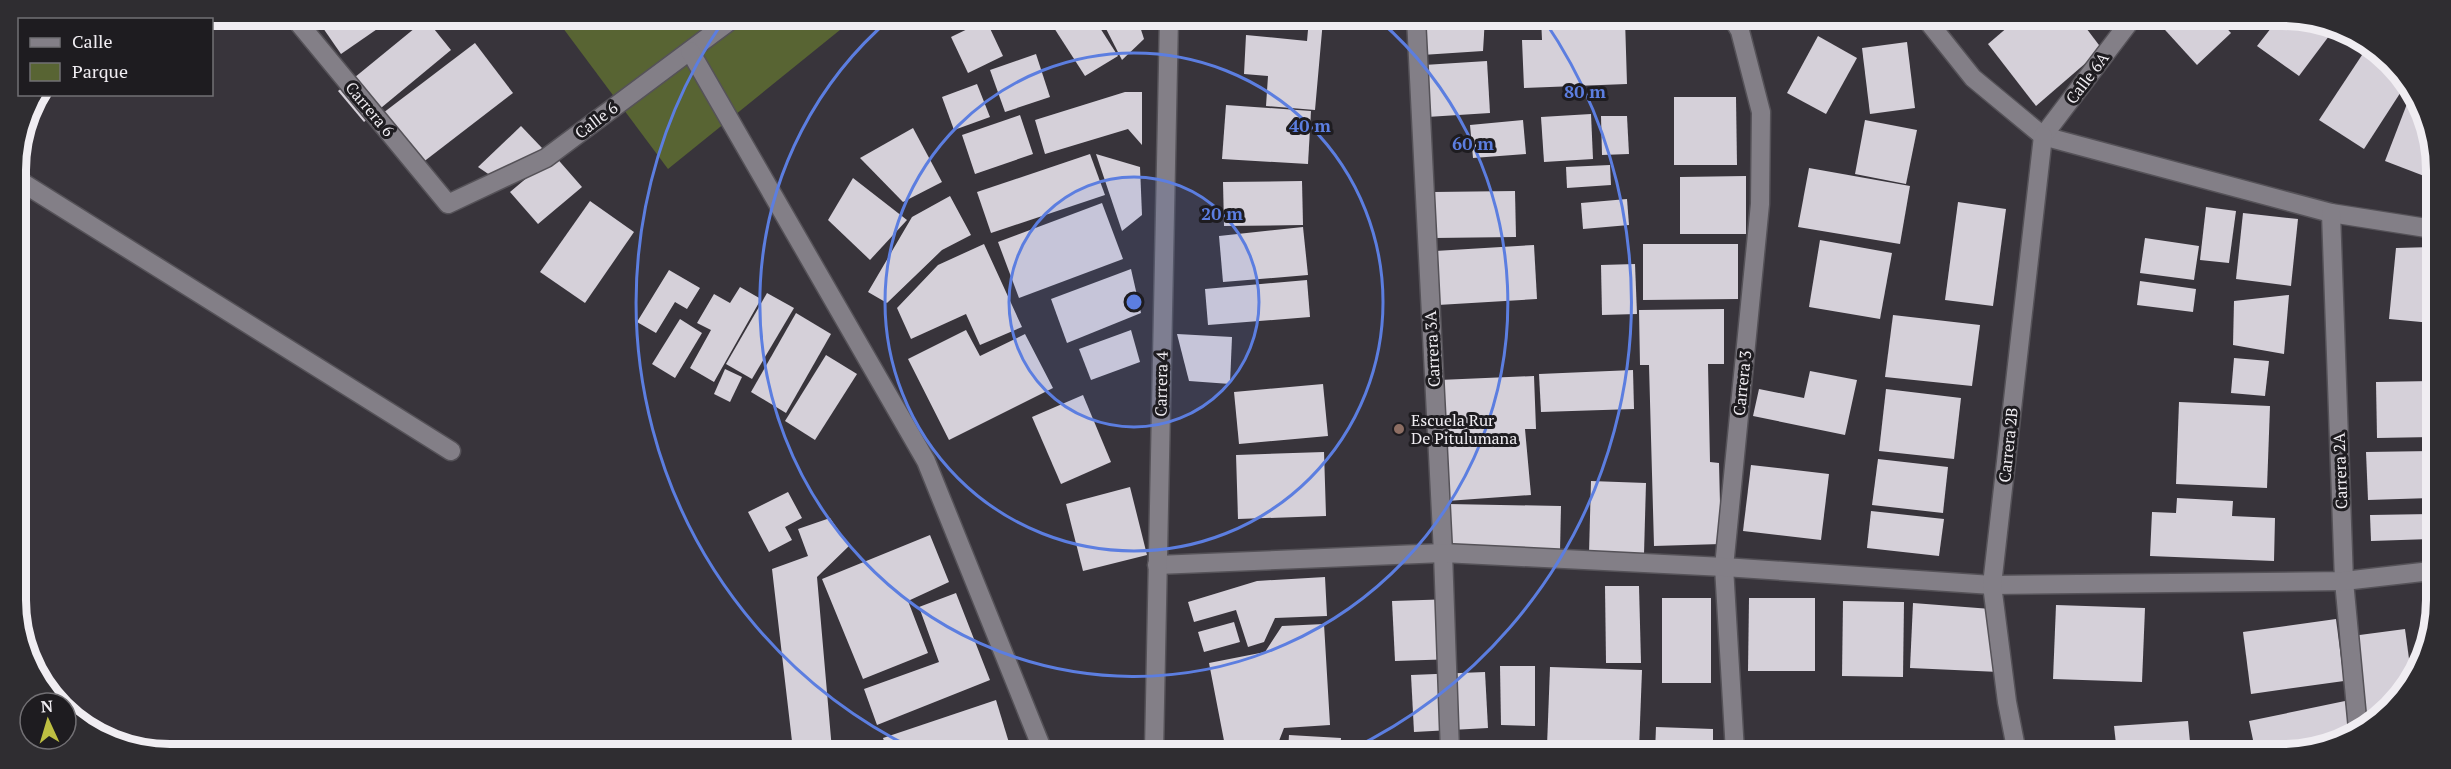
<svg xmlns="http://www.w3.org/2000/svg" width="2451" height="769" font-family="'PT Serif',serif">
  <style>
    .green { fill: #586433 }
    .building { fill: #d5d0d9 }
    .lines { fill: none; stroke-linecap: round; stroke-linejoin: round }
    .minor-casing { stroke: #555258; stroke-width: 21 }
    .minor { stroke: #837f87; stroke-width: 18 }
    .ring { fill: none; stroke: #5c7ee0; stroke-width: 3 }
    .education-dot { fill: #8d6e63; stroke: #1e1c20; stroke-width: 2 }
    .labels { text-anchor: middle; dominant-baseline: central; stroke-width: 6; stroke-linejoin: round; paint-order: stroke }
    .street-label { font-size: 16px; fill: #f0edf2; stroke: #1e1c20 }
    .poi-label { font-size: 16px; fill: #f0edf2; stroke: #1e1c20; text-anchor: start }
    .rim { fill: none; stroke: #f0edf2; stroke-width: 8 }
    .centre { fill: #5c7ee0; stroke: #1e1c20; stroke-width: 3 }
    .ring-label { font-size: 18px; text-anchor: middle; font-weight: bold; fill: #5c7ee0; stroke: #1e1c20; stroke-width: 6; stroke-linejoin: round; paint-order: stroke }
  </style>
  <rect width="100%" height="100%" fill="#38343b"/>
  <path class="green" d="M554,16L856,17L668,169Z"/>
  <g class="building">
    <path d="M314,15L396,16L341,54Z"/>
    <path d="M1047,17H1093L1118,56L1085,76Z"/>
    <path d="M1100,17H1137L1144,39L1122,60Z"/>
    <path d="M1422,18H1485L1483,51L1422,55Z"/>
    <path d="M1541,18L1625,19L1627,84L1524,88L1522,40H1542Z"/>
    <path d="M426,19L451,50L364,122L338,91Z"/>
    <path d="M1309,19L1323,20L1315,110L1266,106L1268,76L1244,74L1246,35L1307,41Z"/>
    <path d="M986,20L1003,56L968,73L951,37Z"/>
    <path d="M2016,20H2080L2102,49L2036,106L1988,44Z"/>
    <path d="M2156,20H2219L2231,33L2197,65Z"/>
    <path d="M2270,20H2322L2335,28L2299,76L2257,46L2275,23Z"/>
    <path d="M1818,36L1857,58L1826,114L1787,93Z"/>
    <path d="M1907,42L1915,108L1870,114L1862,48Z"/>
    <path d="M475,43L513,93L422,163L383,113Z"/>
    <path d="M2364,52L2402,76L2406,84L2364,149L2319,120Z"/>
    <path d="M1036,54L1050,97L1005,112L990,70Z"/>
    <path d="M1487,61L1490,113L1427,117L1424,65Z"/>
    <path d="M977,84L990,117L954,130L942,97Z"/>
    <path d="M1125,92H1142V145L1128,129L1045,154L1035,120Z"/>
    <path d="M2410,96L2433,139L2432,179L2385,161Z"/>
    <path d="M1674,97H1736L1737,165H1674Z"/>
    <path d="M1226,105L1311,111L1308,164L1222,159Z"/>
    <path d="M1591,114L1593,159L1544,162L1541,117Z"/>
    <path d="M1020,115L1033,154L975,174L962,135Z"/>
    <path d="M1601,116H1627L1629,154L1602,155Z"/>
    <path d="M1523,120L1526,154L1473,158L1470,125Z"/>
    <path d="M1865,120L1917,130L1906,184L1855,174Z"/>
    <path d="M521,126L543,149L506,186L478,167Z"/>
    <path d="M913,128L942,182L903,202L860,158Z"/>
    <path d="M1090,154L1105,195L991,233L977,192Z"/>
    <path d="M1096,154L1140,167L1142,215L1122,231Z"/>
    <path d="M554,155L582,187L538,224L510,192Z"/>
    <path d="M1610,165L1611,185L1567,188L1566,167Z"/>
    <path d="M1809,168L1910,186L1900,244L1798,227Z"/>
    <path d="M1746,176V234H1680V177Z"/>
    <path d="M853,178L907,220L870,260L828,220Z"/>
    <path d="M1302,181L1303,225L1224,226L1223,182Z"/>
    <path d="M1515,191L1516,237L1434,238L1433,192Z"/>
    <path d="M950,196L971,235L942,250L887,303L868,292L912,217Z"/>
    <path d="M1627,199L1629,225L1583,229L1581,203Z"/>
    <path d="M590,201L634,232L585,303L540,272Z"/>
    <path d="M1958,202L2006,209L1993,306L1945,300Z"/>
    <path d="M1102,203L1123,259L1019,298L998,242Z"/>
    <path d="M2206,207L2236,211L2229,263L2200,260Z"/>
    <path d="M2243,213L2298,219L2291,286L2236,279Z"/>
    <path d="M1303,227L1308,275L1223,282L1219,236Z"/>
    <path d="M2145,238L2199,246L2194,280L2140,273Z"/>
    <path d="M1820,240L1892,253L1880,319L1809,307Z"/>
    <path d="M984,244L1022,327L980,345L966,314L911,339L897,308L938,265Z"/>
    <path d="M1643,244H1738V299L1643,300Z"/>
    <path d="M1534,245L1537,299L1438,305L1435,251Z"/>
    <path d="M2433,247L2432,323L2389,319L2396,248Z"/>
    <path d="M1635,264L1637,314L1602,315L1601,265Z"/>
    <path d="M1131,269L1141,313L1067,343L1051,299Z"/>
    <path d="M669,270L700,288L687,309L675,302L656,333L637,322Z"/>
    <path d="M1307,280L1310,317L1208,325L1205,289Z"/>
    <path d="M2140,281L2196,289L2193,312L2137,305Z"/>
    <path d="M740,287L761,299L714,382L690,368L711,330L697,323L714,294L730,303Z"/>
    <path d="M767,293L794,308L752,379L726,364Z"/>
    <path d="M2289,295L2284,354L2233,345L2234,301Z"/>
    <path d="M1724,309V364H1708L1710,462L1719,463L1721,544L1654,546L1649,365H1640L1639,310Z"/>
    <path d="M796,313L831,334L786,413L751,392Z"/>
    <path d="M1893,315L1980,325L1972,386L1885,377Z"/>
    <path d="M680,319L702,333L675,378L652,364Z"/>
    <path d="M966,330L980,356L1025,334L1053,388L949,440L908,359Z"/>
    <path d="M1131,330L1140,362L1091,380L1079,349Z"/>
    <path d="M1177,334L1232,337L1230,384L1189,381Z"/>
    <path d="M826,355L857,374L815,440L785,421Z"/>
    <path d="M2234,358L2269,361L2265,396L2231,393Z"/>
    <path d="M725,369L742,377L730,402L714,394Z"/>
    <path d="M1633,370L1634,409L1541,412L1539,374Z"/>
    <path d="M1810,371L1857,380L1845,435L1753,416L1759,389L1804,398Z"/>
    <path d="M1534,376L1536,429H1525L1531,495L1447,501L1439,380Z"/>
    <path d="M2432,381V437L2377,438L2376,382Z"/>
    <path d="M1323,384L1328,436L1239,444L1234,392Z"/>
    <path d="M1886,389L1961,398L1954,459L1879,451Z"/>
    <path d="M1083,395L1111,462L1061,484L1032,417Z"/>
    <path d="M2179,402L2270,406L2267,488L2176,484Z"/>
    <path d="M2432,451L2431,498L2368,500L2366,452Z"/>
    <path d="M1324,452L1326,516L1238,519L1236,455Z"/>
    <path d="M1878,459L1948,467L1943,513L1872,505Z"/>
    <path d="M1751,465L1829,474L1821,540L1743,531Z"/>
    <path d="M1591,481L1646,483L1644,554L1589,553Z"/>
    <path d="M1130,487L1147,555L1083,571L1066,504Z"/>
    <path d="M788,492L802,518L785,527L792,540L769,552L748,512Z"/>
    <path d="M2177,498L2233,501L2232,516L2275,518L2274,561L2150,556L2152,512L2176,513Z"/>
    <path d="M1448,504L1561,506L1560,552L1447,549Z"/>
    <path d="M1871,511L1944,519L1939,556L1867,548Z"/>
    <path d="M2431,514V539L2371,541L2370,515Z"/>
    <path d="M830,518L849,546L817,577L832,750H793L772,569L808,556L798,529Z"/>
    <path d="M930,535L949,582L908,601L928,653L863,679L822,579Z"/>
    <path d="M1325,577L1327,616L1275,618L1264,642L1248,647L1236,610L1194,622L1188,602L1257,581Z"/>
    <path d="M1605,586H1639L1641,663H1606Z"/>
    <path d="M956,593L990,680L877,725L864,689L939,662L919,607Z"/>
    <rect x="1662" y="598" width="49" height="85"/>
    <path d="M1749,598H1815V671H1748Z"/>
    <path d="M1454,599L1456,659L1395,661L1392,601Z"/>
    <path d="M1843,601L1904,602L1903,677L1842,676Z"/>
    <path d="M1913,603L1991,609L1999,672L1910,668Z"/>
    <path d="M2056,605L2145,608L2142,682L2053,679Z"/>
    <path d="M2336,619L2344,681L2251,694L2243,632Z"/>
    <path d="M1234,622L1240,642L1204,652L1198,632Z"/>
    <path d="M1324,624L1330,725L1284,728L1277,746L1252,751H1226L1209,663L1265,652L1282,626Z"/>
    <path d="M2405,629L2412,681L2376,722L2364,726L2352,636Z"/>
    <path d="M1500,666H1535V726L1501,725Z"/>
    <path d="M1550,667L1642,670L1639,749L1547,746Z"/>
    <path d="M1485,672L1488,728L1414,732L1411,675Z"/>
    <path d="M996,700L1010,746L996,751L887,750L883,738Z"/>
    <path d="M2345,701L2351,731L2292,754H2256L2249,721Z"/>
    <path d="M2188,721L2191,753H2117L2114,726Z"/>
    <path d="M1656,727L1713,729V752H1655Z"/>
    <path d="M1289,735L1341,738L1340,751H1288Z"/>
    <path d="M2012,739L2014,753H1928V752Z"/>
    <path d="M1476,741L1477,752H1410V743Z"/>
  </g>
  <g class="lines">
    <g class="minor-casing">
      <g id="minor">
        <path d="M292,15L448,204L546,158L727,23L731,16"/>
        <path d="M1416,18L1443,553L1450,752"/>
        <path d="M1733,19L1740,31L1761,112L1760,204L1724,567L1735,752"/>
        <path d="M1926,19L1973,78L2043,136L2331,213L2433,229"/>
        <path d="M690,51L926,461L1043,751"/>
        <path d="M2043,136L2131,20"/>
        <path d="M15,178L451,451"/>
        <path d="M2331,213L2344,581L2358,729"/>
        <path d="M1157,565L1443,553L1724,567L1992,585L2344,581L2431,571"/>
        <path d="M1154,751L1169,17"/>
        <path d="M2017,753L2007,702L1992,585L2043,136"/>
      </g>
    </g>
    <use href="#minor" class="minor"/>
  </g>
  <circle cx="1134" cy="302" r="125" fill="#5c7ee0" fill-opacity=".12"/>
  <g class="ring">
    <circle cx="1134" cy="302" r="125"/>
    <circle cx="1134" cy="302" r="249"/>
    <path d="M1379 20A374 374 0 1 1 891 18"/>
    <path d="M916 750A498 498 0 0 1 724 20M1544 20A498 498 0 0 1 1348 751"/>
  </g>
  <circle class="education-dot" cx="1399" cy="429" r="6"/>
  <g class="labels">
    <g class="street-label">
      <text transform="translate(2087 78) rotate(-53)">Calle 6A</text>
      <text transform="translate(370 109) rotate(50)">Carrera 6</text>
      <text transform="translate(596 120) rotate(-37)">Calle 6</text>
      <text transform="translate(1432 349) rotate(-93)">Carrera 3A</text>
      <text transform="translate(1742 383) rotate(-84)">Carrera 3</text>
      <text transform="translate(1161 384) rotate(-89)">Carrera 4</text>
      <text transform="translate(2008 445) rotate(-84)">Carrera 2B</text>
      <text transform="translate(2340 471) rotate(-92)">Carrera 2A</text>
    </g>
    <g class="poi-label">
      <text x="1411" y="420">Escuela Rur<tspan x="1411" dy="18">De Pitulumana</tspan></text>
    </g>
  </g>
  <path d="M0 0H2451V769H0ZM170 26H2282A144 144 0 0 1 2426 170V600A144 144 0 0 1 2282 744H170A144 144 0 0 1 26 600V170A144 144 0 0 1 170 26Z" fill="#2f2d31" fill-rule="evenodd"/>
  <path class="rim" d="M170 26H2282A144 144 0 0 1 2426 170V600A144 144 0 0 1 2282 744H170A144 144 0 0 1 26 600V170A144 144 0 0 1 170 26Z"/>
  <circle cx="1134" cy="302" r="9" class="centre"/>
  <g class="ring-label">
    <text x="1585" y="98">80 m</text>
    <text x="1310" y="132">40 m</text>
    <text x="1473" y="150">60 m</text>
    <text x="1222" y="220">20 m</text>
  </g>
  <rect x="18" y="18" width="195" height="78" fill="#1e1c20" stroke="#727074" stroke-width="1.5"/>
  <rect x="30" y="38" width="30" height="9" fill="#837f87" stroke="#727074" stroke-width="1.5"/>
  <text x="72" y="48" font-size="18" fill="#f0edf2">Calle</text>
  <rect x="30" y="63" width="30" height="18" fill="#586433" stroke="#727074" stroke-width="1.5"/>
  <text x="72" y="78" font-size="18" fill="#f0edf2">Parque</text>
  <g transform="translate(48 721) rotate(356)"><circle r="28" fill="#1e1c20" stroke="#727074" stroke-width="1.5"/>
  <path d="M0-4.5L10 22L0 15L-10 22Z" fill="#bebf42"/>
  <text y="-9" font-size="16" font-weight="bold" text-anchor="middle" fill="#f0edf2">N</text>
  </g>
</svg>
